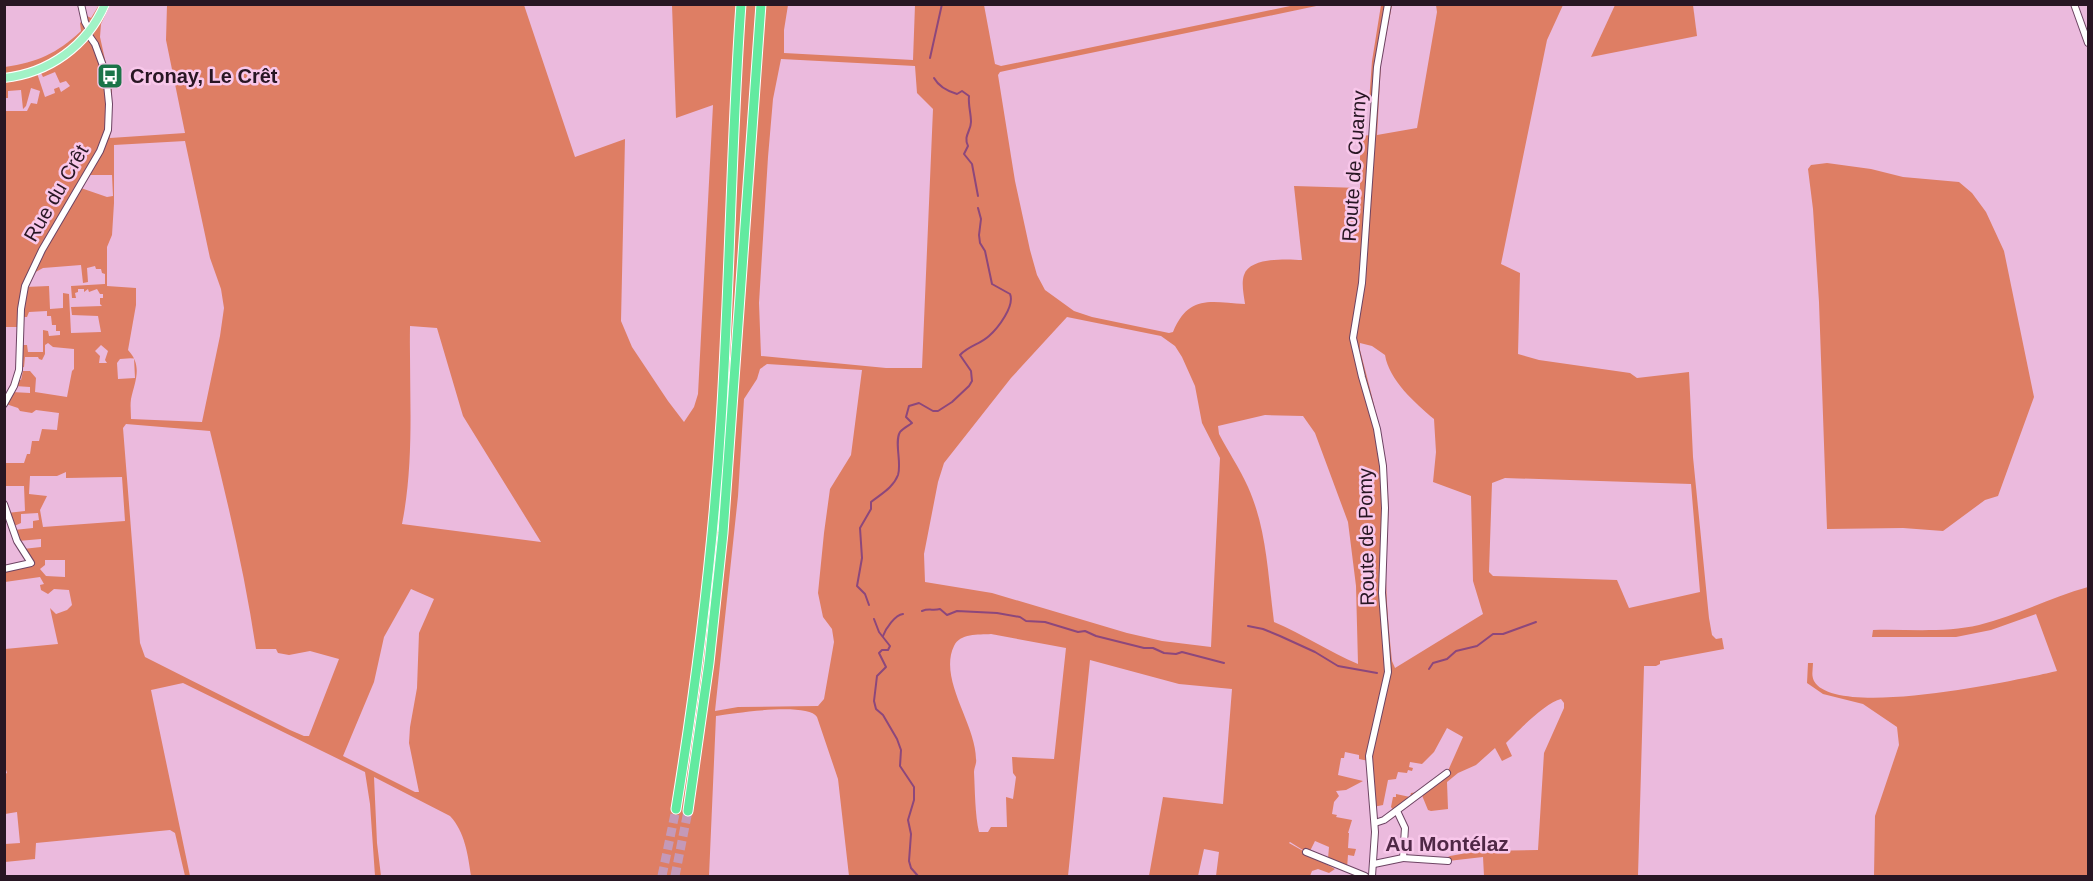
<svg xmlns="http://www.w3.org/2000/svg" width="2093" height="881" font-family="Helvetica,sans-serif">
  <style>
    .green { fill: #de7e64; fill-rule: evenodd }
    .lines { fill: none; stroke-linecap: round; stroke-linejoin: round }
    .stream { stroke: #8c477c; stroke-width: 2 }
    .highway-tunnel { stroke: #c499b8; stroke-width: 9; stroke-dasharray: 9 4.5; stroke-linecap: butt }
    .minor-casing { stroke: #6d4463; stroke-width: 8 }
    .major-casing { stroke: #fff; stroke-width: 10 }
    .highway-casing { stroke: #fff; stroke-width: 11 }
    .minor { stroke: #fff; stroke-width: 6 }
    .major { stroke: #a1f2c6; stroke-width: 8 }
    .highway { stroke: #62eaa0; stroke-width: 9 }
    .labels { text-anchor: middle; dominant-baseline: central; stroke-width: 5; stroke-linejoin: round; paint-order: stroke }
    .poi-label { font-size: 20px; font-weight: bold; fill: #281623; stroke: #f8c7ea; text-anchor: start }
    .street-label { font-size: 20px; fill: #281623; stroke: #f8c7ea }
    .neighbourhood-label { font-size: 21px; font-weight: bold; fill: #4f2846; stroke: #f8c7ea }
  </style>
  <rect width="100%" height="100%" fill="#ebbadd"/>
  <g class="green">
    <path d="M99,5H110L101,24L100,37L112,91L110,138L185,133L166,40L167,5H524L575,157L625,139L621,321L632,347L668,401L684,422L694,407L698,394L713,105L676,118L672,5H788L784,30V53L913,60L915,5H984L995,64L1001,66L1295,5H1321L1014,69L1000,72L998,75L1015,181L1030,250L1037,275L1045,290L1074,311L1092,317L1169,333L1173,332C1189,294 1210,302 1245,304C1244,296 1241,283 1244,275C1250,257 1287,259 1302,260L1294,186L1360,188V136L1372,135L1374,102H1369L1372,61L1381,5H1392L1381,63L1377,135L1417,128L1437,12L1436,5H1563L1547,40L1501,264L1520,273L1518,354L1539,360L1630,373L1637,378L1689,372L1693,457L1709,618L1712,635L1716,639L1722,638L1724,649L1660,661V664L1656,666H1644L1638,876H1484L1483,857L1448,861V857L1450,856L1478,851L1538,850L1544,753L1564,708V703L1561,699C1546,702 1517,732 1506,743L1512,756L1502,761L1495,748L1476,765L1458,773L1447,782L1448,809L1431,811L1428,810L1421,793L1447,773L1463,737L1447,728L1434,752L1422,764L1410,762L1409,767L1413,768L1412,771L1408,770L1407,773L1398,772L1396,779L1388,780L1383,805L1373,807L1369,761L1359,759V755L1345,752L1344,758H1341L1338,775L1363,781L1346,790L1336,791L1339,796L1334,802L1332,814L1337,815L1336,817L1352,820L1348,833H1349L1348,848L1356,849L1354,856L1348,855L1347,868L1328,859L1329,847L1315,841L1310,851L1306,852L1290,842L1289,843L1335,869L1329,873L1318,869L1312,871L1310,876H1216L1219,852L1204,849L1198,876H1149L1163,797L1223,804L1232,689L1179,684L1090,660L1068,876H849L838,779L817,717C808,702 734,713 716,716L709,876H471C468,855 465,832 450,816L374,777L377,843L381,876H375L370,804L365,772L183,683L151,690L190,876H185L175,833L170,830L36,843L35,859L5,862V844L20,843L17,812L5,814V774L7,773L4,763L5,649L58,644L50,608L56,614L67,610L72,605L69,590L54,589L48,594L41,590L40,585L44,584L40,577L5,582V569L32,563L23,549L41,547V539L18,541L14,530L33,528V521L39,520L38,513L21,514V523L12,527L7,513L25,511L24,486H6L5,492V463H24L27,454H30L32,441H39L42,429L57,430L59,413L36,410L32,413L20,411L18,408L6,404L12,392L30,393V387L15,386L17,380H21L23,371H30L36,378L35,392L67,397L72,371L74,369V349L53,347L48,343L45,345V354L42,360L39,359L38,357H25L24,367L20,368V345H27L28,352H43V330L48,331L49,336L60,335V331H56V325H52L51,316H47V311L29,312L27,317H21L25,287L49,286L50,309L63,308V293L69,294L71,333L101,332L98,316L72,315L71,307L102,306L100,304V298H103V294H100L97,289L89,292L88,289L84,292V289H78V292L75,293L76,298H72L71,286L105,284V274L102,273L101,269H96L95,266L87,268L88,282L83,283L81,265L43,268L30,275L78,187L107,197L113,196L112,175H84L41,250L24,286L19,327H5V111H27L31,103L37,104L40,91L31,88L26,106L23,109L21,90L8,91V98H5V67C38,62 56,54 81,31L80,23L87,16L91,18ZM781,59L915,66L917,93L933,109L922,368H886L761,356L759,303L768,157L773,99ZM39,69L43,77L55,72L60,83L66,81L70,86L61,92L59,87L54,89L55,93L45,97L36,70ZM185,141L210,258L221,289L224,308L220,336L202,422L131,419C131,412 130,406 131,399C135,381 143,366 128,350L136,305V288L107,286V247L112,235L114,203V145ZM1067,317L1161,336L1175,346L1182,357L1195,386L1202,423L1220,458L1211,647L1162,641L1127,633L992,593L925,582L924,554L938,482L944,463L1011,378ZM410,326L437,328L463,416L541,542L402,524C415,459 409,392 410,326ZM1360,343L1372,346L1385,355C1389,380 1415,403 1434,419L1436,452L1433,482L1471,496L1473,581L1483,614L1395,668L1392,661C1389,631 1386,600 1386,570C1387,539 1390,509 1387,479C1383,434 1371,393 1360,350ZM101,345L108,351L105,360L107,363H99L100,356L95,351ZM134,358L135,378L118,379L117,363L120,359ZM767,364L862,370L851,455L830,489L824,533L818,593L823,617L832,629L834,642L824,699L818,706L738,707L715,711L738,496L744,399L757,379L760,369ZM1265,415L1303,416L1315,433L1348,522L1356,586L1358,664C1329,652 1303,634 1274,622C1268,577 1267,529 1248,487C1240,469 1228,451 1219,434L1218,426ZM126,424L210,431C228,503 245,575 256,649H276L278,653L289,655L310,651L339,659L309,736H304L290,730L145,657L140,643L123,428ZM66,472V478L122,477L125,521L43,527L40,510L47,496L29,494L30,476H57ZM1505,478L1691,484L1700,592L1629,608L1617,580L1493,576L1489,572L1492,483ZM45,560H65V577L46,576L40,569L45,565ZM411,589L434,599L419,633L417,688L410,727L409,743L419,792H415L343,756L374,682L384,637ZM991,634L1066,648L1054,759L1012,757L1013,773L1016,777L1013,799L1006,797L1007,827H991L988,832H979C975,815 975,791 974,772C974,768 977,763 976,759C976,724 938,679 954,646C960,633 978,635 991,634Z"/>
    <path d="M1615,5H1693L1697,36L1591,57Z"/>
    <path d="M1827,163L1871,169L1903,177L1959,182L1972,193L1986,212L2004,251L2034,397L1998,496L1985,500L1943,531L1903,528L1827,529L1819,302L1813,209L1808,169L1811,165Z"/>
    <path d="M2088,587V876H1874L1875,816L1899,745L1897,727L1863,704L1823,694L1807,683L1808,663H1813C1813,669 1811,675 1814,681C1836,720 2018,680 2057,671L2036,614L1991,630L1956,637H1872L1873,630C1908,629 1945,633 1979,625C2017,616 2051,597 2088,587Z"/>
    <path d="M1418,792L1394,811L1391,807L1393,797H1396V794L1410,797L1411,793Z"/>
  </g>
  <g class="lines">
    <g class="stream">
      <path d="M930,58L942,4"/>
      <path d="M934,78C939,87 947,91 957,94L962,91L969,96C968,105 971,113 971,122C971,131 963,136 968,146L964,154L972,164L978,196"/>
      <path d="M869,605L865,594L857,586L862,558L860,528L871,509V502C881,494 893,488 898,475C902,463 894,442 900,432C903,428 908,426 912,423L906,417L909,406L919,403L933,411H938L952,402L969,386L972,381L971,371L960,355C970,345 979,345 989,336C998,328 1015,306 1010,294L992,284L985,251L980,243L979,235L981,219L978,208"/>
      <path d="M922,611C929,608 933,611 940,609L947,615L957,611L997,613L1020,617L1026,621L1045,622L1078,632L1085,631L1096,636L1144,648H1153L1164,653L1176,654L1182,652L1224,663"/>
      <path d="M874,619L879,632L890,646L888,650H882L879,653L886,667L877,676L874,701L876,709L883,715L897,739L901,750L900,766L914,787V800L908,820L911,834L909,861L911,868L918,876"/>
      <path d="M1248,626L1263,629L1280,636L1315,652L1338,666L1377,673"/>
      <path d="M883,636C886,628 895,615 903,614"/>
      <path d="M1429,669L1433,663L1447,659L1456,651L1477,646L1493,634H1503L1536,622"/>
    </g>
    <g class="highway-tunnel">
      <path d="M662,876L676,809"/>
      <path d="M675,876L688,811"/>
    </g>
    <g class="minor-casing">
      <g id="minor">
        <path d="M81,4L85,22L90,31"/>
        <path d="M2074,4L2088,43"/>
        <path d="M4,404L14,386L19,370L21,309L25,286L42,250L100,151L108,130L109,104L106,74L95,44L88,34"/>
        <path d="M4,504L17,541L31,563L4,569"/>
        <path d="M1375,823L1384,820L1447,773"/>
        <path d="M1306,852L1365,876"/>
        <path d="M1403,858L1448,861"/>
        <path d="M1374,864L1403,858L1405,828L1397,811"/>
        <path d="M1372,876L1375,832L1369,756L1388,672L1382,593L1385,508L1383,466L1377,429L1362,377L1353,338L1362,283L1377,67L1388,4"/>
      </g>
    </g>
    <g class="major-casing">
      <path id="major" d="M4,78C49,73 87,46 105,4"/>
    </g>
    <g class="highway-casing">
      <g id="highway">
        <path d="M676,809C697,680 713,551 721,421C730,282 731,143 741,4"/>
        <path d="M688,811L709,663L723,533L761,4"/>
      </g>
    </g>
    <use href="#minor" class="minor"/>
    <use href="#major" class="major"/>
    <use href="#highway" class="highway"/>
  </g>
  <defs>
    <g id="bus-square" transform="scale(1.35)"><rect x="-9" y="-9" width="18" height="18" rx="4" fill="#1b7448" stroke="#f8c7ea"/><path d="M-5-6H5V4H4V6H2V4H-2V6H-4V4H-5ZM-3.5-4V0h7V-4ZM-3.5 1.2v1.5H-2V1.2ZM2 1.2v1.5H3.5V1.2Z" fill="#fff"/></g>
  </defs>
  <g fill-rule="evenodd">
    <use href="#bus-square" x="110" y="76"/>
  </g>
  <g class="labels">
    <g class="poi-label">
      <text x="130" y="76">Cronay, Le Crêt</text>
    </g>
    <g class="street-label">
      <text transform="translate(1354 166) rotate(-86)">Route de Cuarny</text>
      <text transform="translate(56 193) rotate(-60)">Rue du Crêt</text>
      <text transform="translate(1366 537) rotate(-91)">Route de Pomy</text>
    </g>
    <g class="neighbourhood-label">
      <text x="1447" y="843">Au Montélaz</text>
    </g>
  </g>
  <rect width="2093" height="881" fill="none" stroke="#281623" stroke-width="12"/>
</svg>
